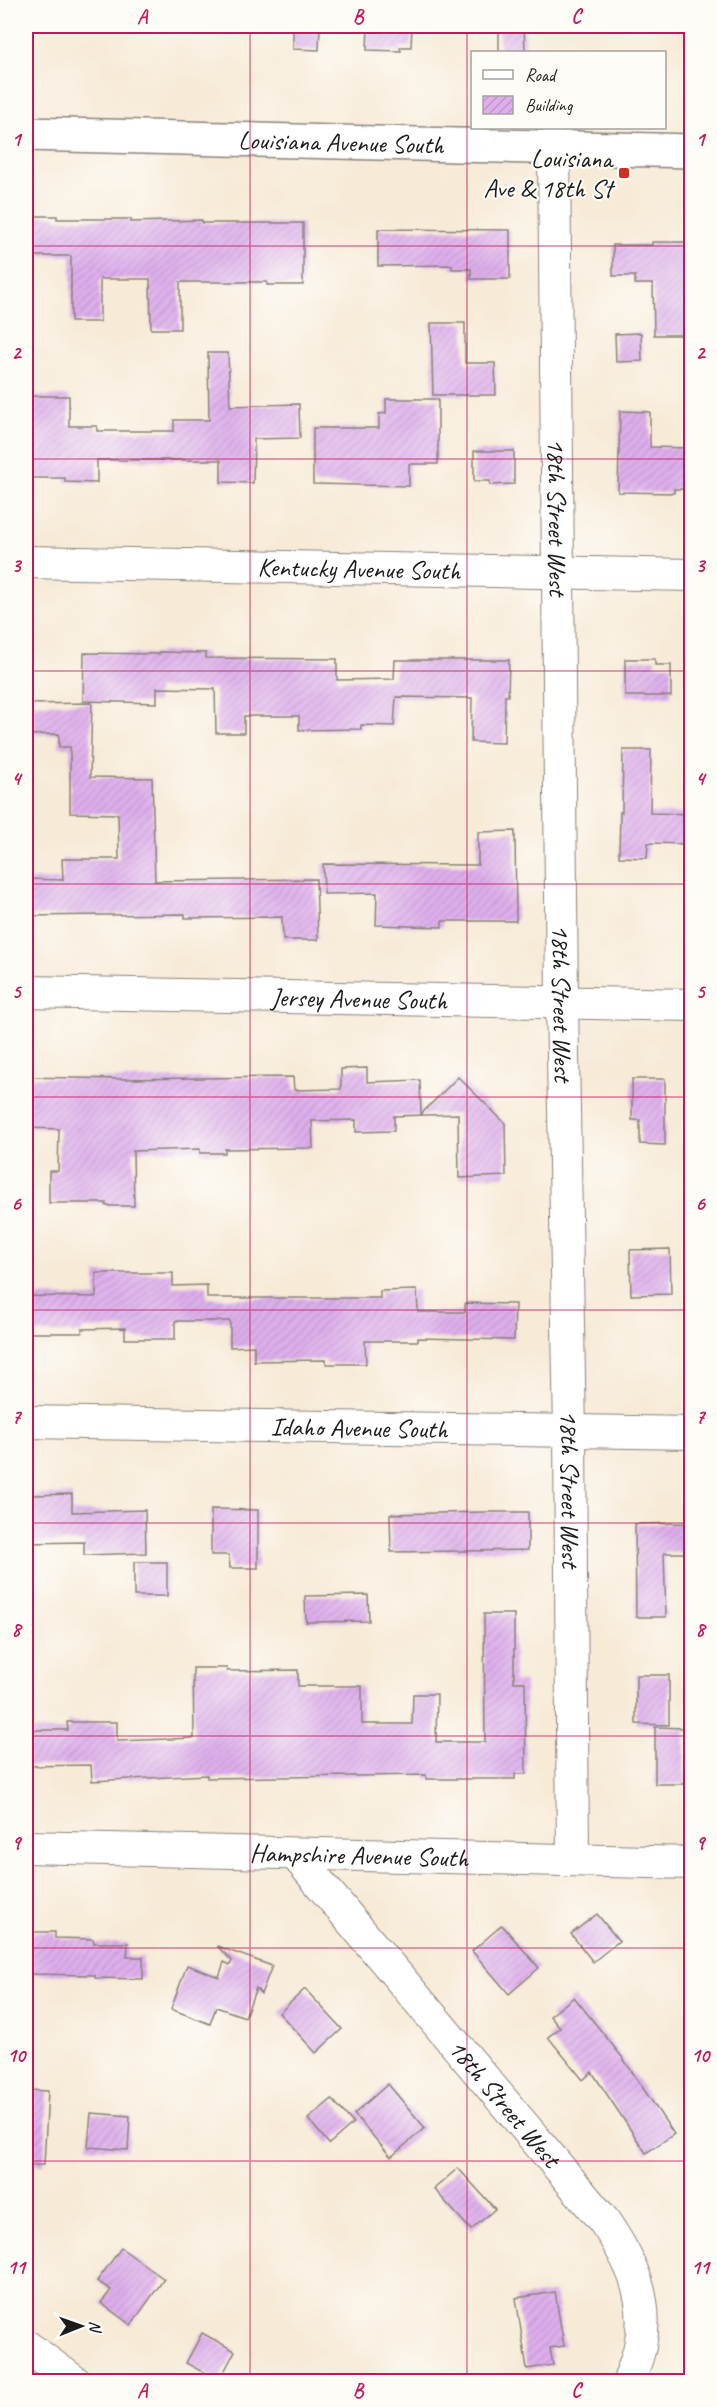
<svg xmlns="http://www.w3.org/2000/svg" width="717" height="2407" font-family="Caveat,sans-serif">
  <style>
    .building { fill: url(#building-hatch) }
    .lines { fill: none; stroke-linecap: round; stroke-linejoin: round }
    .minor-casing { stroke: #8a837a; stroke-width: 34 }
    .secondary-casing { stroke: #8a837a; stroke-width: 36 }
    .minor { stroke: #fff; stroke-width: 32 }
    .secondary { stroke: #fff; stroke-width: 33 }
    .grid { fill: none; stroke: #c2185b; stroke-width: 1.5; stroke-opacity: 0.55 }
    .poi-dot { fill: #c8321e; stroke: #fdfcf7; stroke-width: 2 }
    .labels { text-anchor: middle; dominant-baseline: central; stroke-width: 4.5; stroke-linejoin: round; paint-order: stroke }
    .street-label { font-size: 26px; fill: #1c1c1c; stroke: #fdfcf7 }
    .poi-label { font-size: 26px; fill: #1c1c1c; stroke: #fdfcf7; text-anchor: end }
    .neatline { fill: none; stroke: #c2185b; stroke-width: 2 }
    .grid-label { font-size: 20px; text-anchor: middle; font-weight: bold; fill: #c2185b }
  </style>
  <defs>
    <pattern id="building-hatch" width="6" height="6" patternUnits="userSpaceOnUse" patternTransform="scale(1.5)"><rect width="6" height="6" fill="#deafec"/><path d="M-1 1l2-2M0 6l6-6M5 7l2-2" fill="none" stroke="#be96ca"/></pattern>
  </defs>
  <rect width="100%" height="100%" fill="#fdfcf7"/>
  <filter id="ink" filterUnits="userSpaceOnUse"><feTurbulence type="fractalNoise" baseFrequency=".0167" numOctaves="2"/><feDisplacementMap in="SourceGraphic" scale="12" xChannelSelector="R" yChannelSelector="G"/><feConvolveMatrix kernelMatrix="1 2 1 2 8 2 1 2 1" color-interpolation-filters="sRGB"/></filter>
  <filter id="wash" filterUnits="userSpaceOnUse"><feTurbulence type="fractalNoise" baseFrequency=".008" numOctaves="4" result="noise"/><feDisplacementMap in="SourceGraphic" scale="24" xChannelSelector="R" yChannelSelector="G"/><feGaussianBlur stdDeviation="1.35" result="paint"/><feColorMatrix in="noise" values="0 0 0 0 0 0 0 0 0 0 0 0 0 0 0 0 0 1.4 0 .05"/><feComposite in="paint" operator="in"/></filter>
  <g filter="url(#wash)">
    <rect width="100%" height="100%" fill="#f7ead7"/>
    <g id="blocks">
      <g class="building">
        <path d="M293,26H320L319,50L293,49Z"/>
        <path d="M368,26H412L411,47H400L401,51L367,50Z"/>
        <path d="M499,26H524L525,51L499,52Z"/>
        <path d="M26,216H57V219H131V222L202,220V223H303V285H267V282H180V329H151L150,279H100V322H71V256H26Z"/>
        <path d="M378,229L510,230V279H471V269H452V265L378,266Z"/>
        <path d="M652,242H689L692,335H654L653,284H635V276H613V245H652Z"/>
        <path d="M431,323H465V363H495L496,395H433Z"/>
        <path d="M641,333L642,361L616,362L615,334Z"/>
        <path d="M208,353H228L230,406L299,404L300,438L254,439L253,483L221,482V460H97V483L65,482V478H26V396H69V426H97V431H174V420H209Z"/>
        <path d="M386,399H438V464H409V486L313,484V428H379V414L386,413Z"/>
        <path d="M620,411L650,412V447L692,448V489H674V493L618,492Z"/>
        <path d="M474,451H514V484L490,485V481H474Z"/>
        <path d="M159,652L206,653V658L337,659V680L394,679L395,660H509L508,696H505L504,743L471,742L472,698L396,697L394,726L361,725V729L299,730V716H244V733H216L215,689L157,688V703L83,701L84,653L159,654Z"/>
        <path d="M625,659H655V665H671V696H625Z"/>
        <path d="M92,703L90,777L152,778L155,881L316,879L318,940H283L282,917L185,918V914L26,916V879L63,880L62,859H119L118,814L70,813V747H59V734L26,735V704Z"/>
        <path d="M623,750H651L650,813L692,814V844L648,843L647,858L619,857L620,812H622Z"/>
        <path d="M515,831L516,921H442V927L376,925L377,893L324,894L323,864L478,865V832Z"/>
        <path d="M367,1068V1082L420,1080L421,1114L458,1077L505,1123L506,1176L459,1178L458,1114L394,1116V1131L356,1132V1120L312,1121L313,1148L225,1149V1153H200V1149L133,1151L134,1206H106V1203H49V1171H58L59,1129L26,1128V1077L120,1079L293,1077L294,1090L341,1089V1069Z"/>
        <path d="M632,1079H665V1145L640,1144V1120H632Z"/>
        <path d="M670,1249L671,1294L631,1295L630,1250Z"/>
        <path d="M96,1273H173V1286L207,1285V1298H380V1291L417,1290L418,1312H465V1303L515,1304L514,1340L418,1338V1341H365L366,1364H326V1360L254,1361V1346L230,1347V1321H175V1339H125V1328L82,1329V1333H26V1296L96,1297Z"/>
        <path d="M72,1494V1512L145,1510L146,1553L84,1555V1542L26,1543V1504H31V1495Z"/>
        <path d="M211,1509L258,1510V1568H230L229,1555H211Z"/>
        <path d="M488,1512H528V1550L391,1552L390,1514Z"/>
        <path d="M687,1523V1553H664L666,1617H636L635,1524Z"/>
        <rect x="134" y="1562" width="33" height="34"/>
        <path d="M368,1595L369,1621L306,1622L305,1596Z"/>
        <path d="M484,1614H514V1682H525L526,1774H515V1779H426V1775L207,1778V1775L92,1781L91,1765L26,1766V1730H68L67,1722H117V1741L194,1738L193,1668H227V1671L298,1670V1686H362V1724H412L413,1694H437L436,1742H485Z"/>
        <path d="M636,1675H669V1725L636,1724Z"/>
        <path d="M655,1727L685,1728L684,1784H655Z"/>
        <path d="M597,1914L619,1941L593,1962L571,1934Z"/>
        <path d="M502,1925L539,1968L509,1994L472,1951Z"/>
        <path d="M27,1932H55V1938L93,1939L94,1943H128L127,1957H143V1979L95,1978V1975L26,1974Z"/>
        <path d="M217,1946L272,1966L261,1994L256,1988L245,2017L216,2007L210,2024L171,2009L187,1965L219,1977L224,1962L230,1965L232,1961Z"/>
        <path d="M305,1989L342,2029L316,2053L279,2013Z"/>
        <path d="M574,1997L622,2057L674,2134L646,2153L592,2072L583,2080L548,2037L560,2028L550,2016Z"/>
        <path d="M388,2084L425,2128L391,2157L354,2114Z"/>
        <path d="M26,2090L48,2091L44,2165H26Z"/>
        <path d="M332,2099L353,2123L329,2144L308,2119Z"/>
        <path d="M91,2113L130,2116L128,2150L88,2147Z"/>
        <path d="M458,2168L495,2209L471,2230L434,2189Z"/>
        <path d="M121,2248L164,2279L131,2325L101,2303L111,2290L97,2281Z"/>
        <path d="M555,2292L564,2346L550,2348L553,2365L527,2369L516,2298Z"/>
        <path d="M202,2333L235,2351L219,2381L186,2363Z"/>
      </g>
    </g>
  </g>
  <g filter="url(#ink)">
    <use href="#blocks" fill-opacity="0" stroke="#8a837a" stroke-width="1.5"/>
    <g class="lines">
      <g class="minor-casing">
        <g id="minor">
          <path id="s1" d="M554,147L562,1002L570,1432L573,1860"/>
          <path id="s2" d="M26,562L692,575"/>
          <path id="s3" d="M26,992L692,1005"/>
          <path id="s4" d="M26,1422L692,1433"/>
          <path id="s5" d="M26,1847L692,1863"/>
          <path id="s6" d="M296,1855L604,2221C630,2259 650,2298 640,2346C638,2358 632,2370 629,2382"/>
          <path d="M26,2346L75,2382"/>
        </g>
      </g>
      <g class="secondary-casing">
        <g id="secondary">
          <path id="s7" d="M26,134L692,151"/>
        </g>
      </g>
      <use href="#minor" class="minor"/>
      <use href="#secondary" class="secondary"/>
    </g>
  </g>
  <path class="grid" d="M250,26V2382M467,26V2382M26,246H692M26,459H692M26,671H692M26,884H692M26,1097H692M26,1310H692M26,1523H692M26,1736H692M26,1948H692M26,2161H692"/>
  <rect class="poi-dot" x="618" y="167" width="12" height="12" rx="3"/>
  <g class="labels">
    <g class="street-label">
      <text stroke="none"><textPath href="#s7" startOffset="315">Louisiana Avenue South</textPath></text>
      <text stroke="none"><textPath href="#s1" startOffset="370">18th Street West</textPath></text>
      <text stroke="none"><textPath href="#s2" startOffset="333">Kentucky Avenue South</textPath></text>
      <text stroke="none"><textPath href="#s3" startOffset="333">Jersey Avenue South</textPath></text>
      <text stroke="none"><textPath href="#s1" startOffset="856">18th Street West</textPath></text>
      <text stroke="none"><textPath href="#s4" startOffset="333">Idaho Avenue South</textPath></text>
      <text stroke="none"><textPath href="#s1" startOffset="1342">18th Street West</textPath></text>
      <text stroke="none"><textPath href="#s5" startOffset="333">Hampshire Avenue South</textPath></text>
      <text stroke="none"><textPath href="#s6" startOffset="324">18th Street West</textPath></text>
    </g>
    <g class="poi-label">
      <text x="612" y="158">Louisiana<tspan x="612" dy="30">Ave &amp; 18th St</tspan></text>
    </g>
  </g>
  <rect width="717" height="2407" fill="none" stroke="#fdfcf7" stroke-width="66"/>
  <rect x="471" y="51" width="195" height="78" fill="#fdfcf7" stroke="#a3a29f" stroke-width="1.5"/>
  <rect x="483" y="70" width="30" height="9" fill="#ffffff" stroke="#a3a29f" stroke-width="1.5"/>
  <text x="525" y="81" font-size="18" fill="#1c1c1c">Road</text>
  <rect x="483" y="96" width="30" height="18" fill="url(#building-hatch)" stroke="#a3a29f" stroke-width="1.5"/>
  <text x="525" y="111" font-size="18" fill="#1c1c1c">Building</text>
  <g transform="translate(81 2326) rotate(89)" stroke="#fdfcf7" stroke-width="4.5" paint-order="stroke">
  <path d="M0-4.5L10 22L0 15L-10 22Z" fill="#1c1c1c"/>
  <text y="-9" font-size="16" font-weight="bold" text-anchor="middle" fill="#1c1c1c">N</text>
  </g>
  <rect x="33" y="33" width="651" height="2341" class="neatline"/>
  <g class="grid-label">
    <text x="142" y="23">A</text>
    <text x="358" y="23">B</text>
    <text x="576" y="23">C</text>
    <text x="16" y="146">1</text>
    <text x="700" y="146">1</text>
    <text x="16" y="359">2</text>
    <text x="700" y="359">2</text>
    <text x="16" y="572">3</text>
    <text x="700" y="572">3</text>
    <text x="16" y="785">4</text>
    <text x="700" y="785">4</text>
    <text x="16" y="998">5</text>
    <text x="700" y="998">5</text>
    <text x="16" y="1210">6</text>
    <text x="700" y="1210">6</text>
    <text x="16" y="1423">7</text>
    <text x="700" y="1423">7</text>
    <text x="16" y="1636">8</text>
    <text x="700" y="1636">8</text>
    <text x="16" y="1849">9</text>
    <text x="700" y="1849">9</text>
    <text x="16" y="2062">10</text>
    <text x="700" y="2062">10</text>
    <text x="16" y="2274">11</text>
    <text x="700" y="2274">11</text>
    <text x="142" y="2397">A</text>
    <text x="358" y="2397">B</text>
    <text x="576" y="2397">C</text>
  </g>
</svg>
